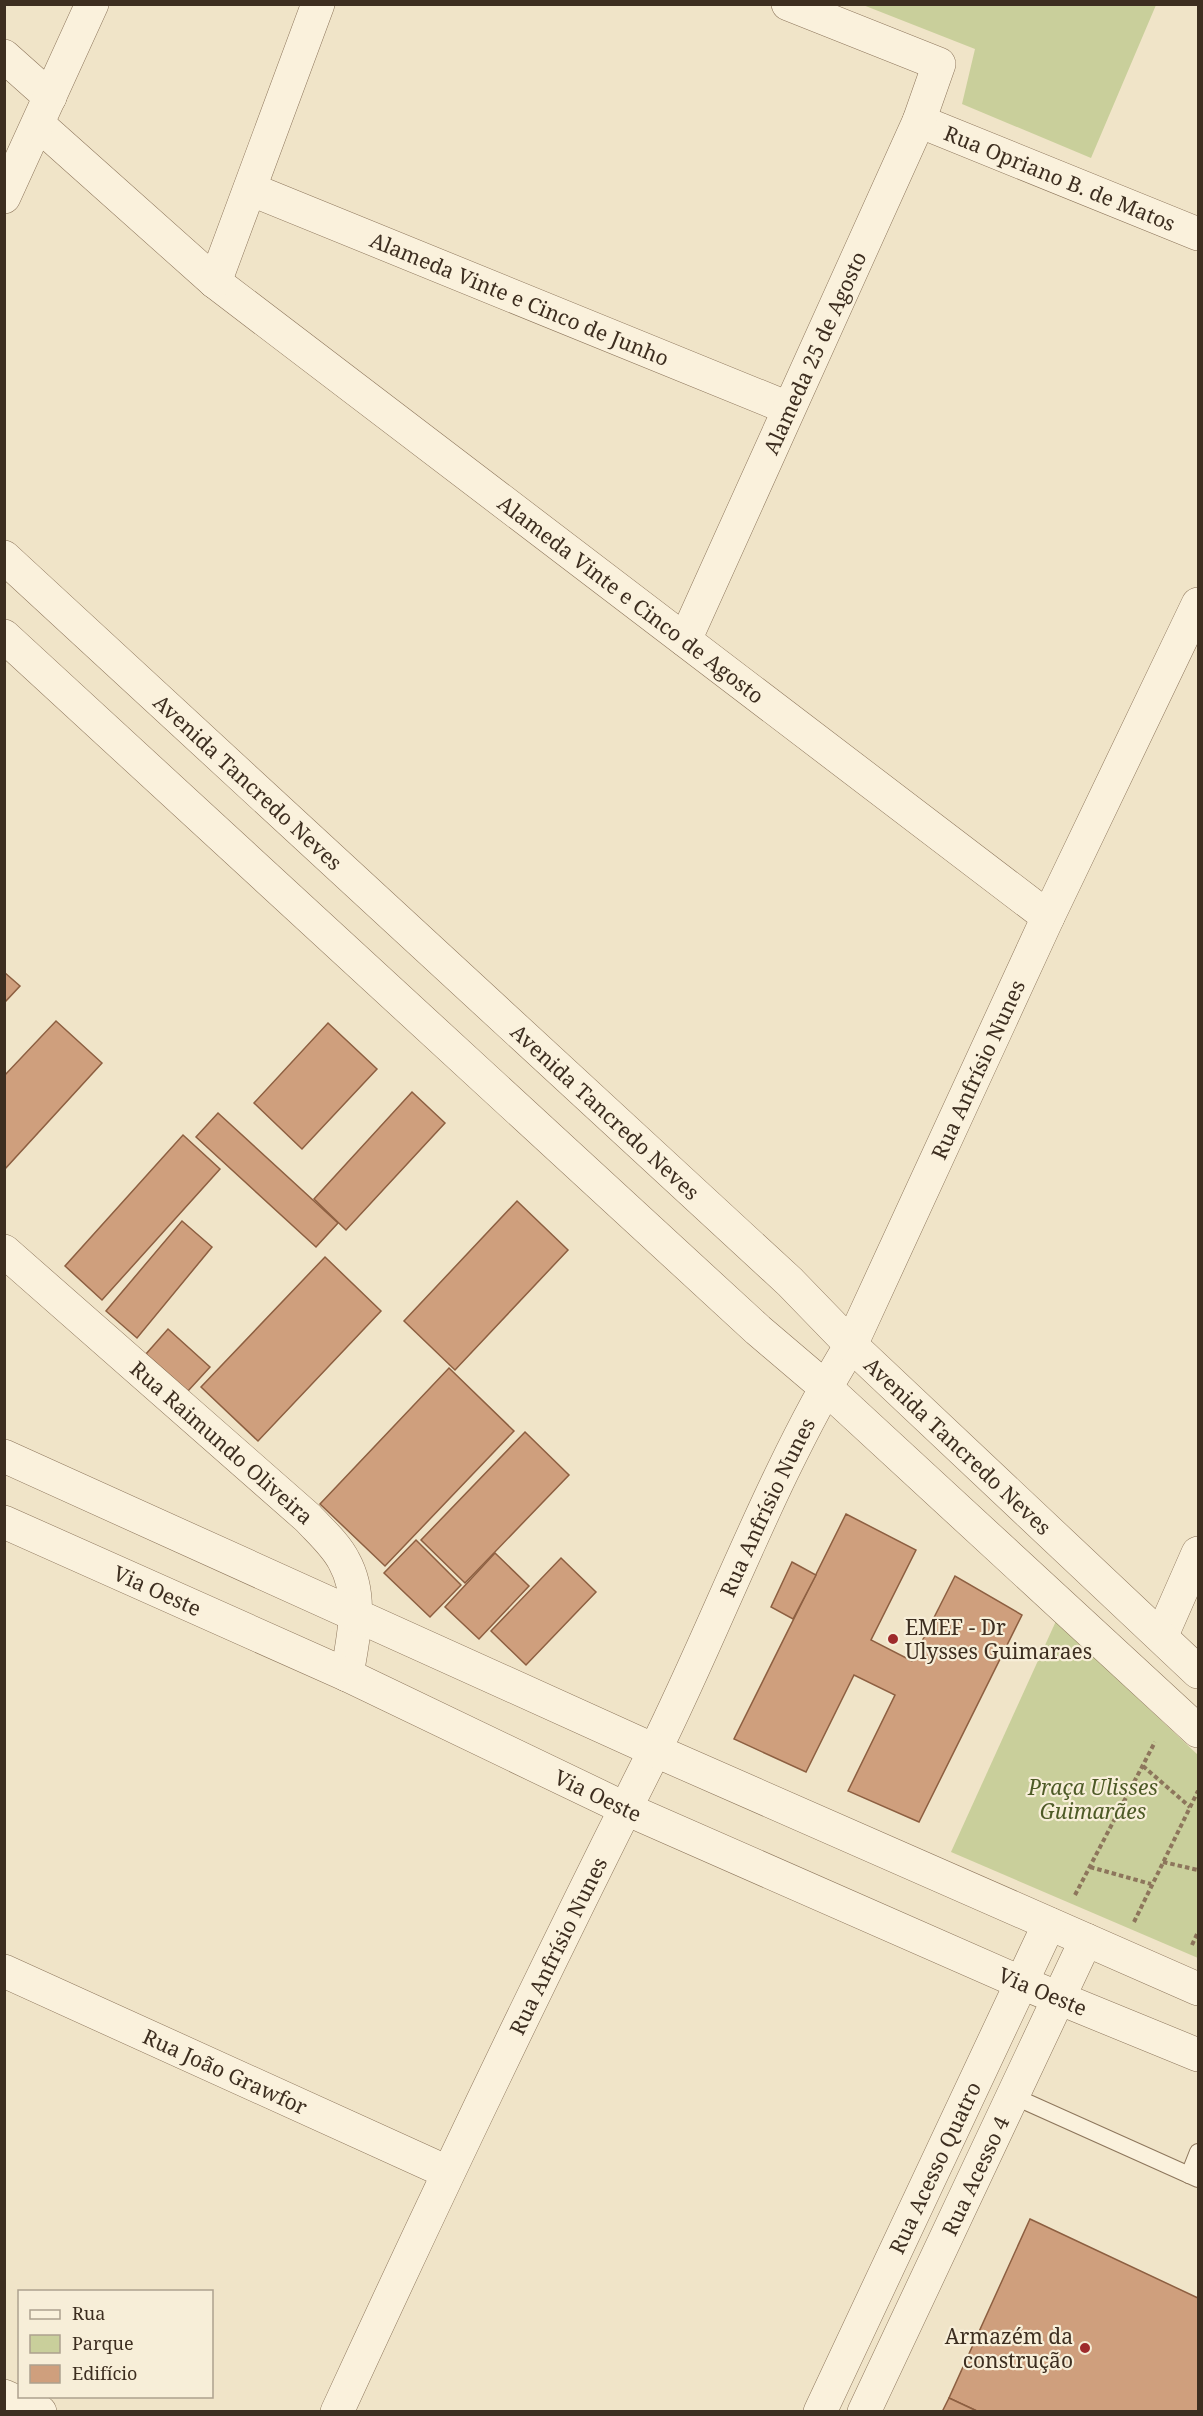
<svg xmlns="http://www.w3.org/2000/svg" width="1203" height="2416" font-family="'Noto Serif',serif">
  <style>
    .green { fill: #c9cf9b }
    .building { fill: #cf9f7d; stroke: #8d5f41; stroke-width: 1.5 }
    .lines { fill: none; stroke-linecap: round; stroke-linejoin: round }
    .service-casing { stroke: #8d765c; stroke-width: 18 }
    .minor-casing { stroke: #8d765c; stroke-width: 34 }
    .tertiary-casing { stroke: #8d765c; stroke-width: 34 }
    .path { stroke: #8d765c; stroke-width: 4; stroke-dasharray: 4.5 3; stroke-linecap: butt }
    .service { stroke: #faf1dc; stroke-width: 16 }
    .minor { stroke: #faf1dc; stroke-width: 33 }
    .tertiary { stroke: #faf1dc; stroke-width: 33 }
    .poi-dot { fill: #9e2a2b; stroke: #f7eed8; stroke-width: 2 }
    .labels { text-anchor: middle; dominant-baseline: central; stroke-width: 4.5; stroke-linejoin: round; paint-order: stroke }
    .street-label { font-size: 21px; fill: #3d2e20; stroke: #f7eed8 }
    .poi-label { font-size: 21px; fill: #3d2e20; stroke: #f7eed8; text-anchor: start }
    .park-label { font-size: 21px; font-style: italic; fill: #4d5a26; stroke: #f7eed8 }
  </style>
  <rect width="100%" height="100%" fill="#f0e4c8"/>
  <g class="green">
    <path d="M863,5H1156L1091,158L962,104L975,49Z"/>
    <path d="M1056,1621L1198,1755V1958L951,1852Z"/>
  </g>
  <g class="building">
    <path d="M4,972L20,986L4,1003Z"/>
    <path d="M56,1021L102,1063L4,1170V1076Z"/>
    <path d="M328,1023L377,1069L302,1149L254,1103Z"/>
    <path d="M412,1092L445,1123L346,1230L314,1199Z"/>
    <path d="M218,1113L338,1223L316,1247L196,1137Z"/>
    <path d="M183,1135L220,1169L102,1300L65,1266Z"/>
    <path d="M517,1201L568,1250L455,1370L404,1321Z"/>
    <path d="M182,1221L212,1247L137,1338L106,1311Z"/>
    <path d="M325,1257L381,1311L258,1441L201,1387Z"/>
    <path d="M168,1329L210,1367L188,1391L146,1354Z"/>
    <path d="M449,1368L514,1431L385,1566L320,1504Z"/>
    <path d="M525,1432L569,1475L465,1583L421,1540Z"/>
    <path d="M846,1514L916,1550L871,1640L912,1661L955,1576L1022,1615L919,1822L848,1791L895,1695L854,1675L806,1772L734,1739Z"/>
    <path d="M416,1540L461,1585L430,1617L384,1573Z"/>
    <path d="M495,1553L529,1586L479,1639L445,1607Z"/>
    <path d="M561,1558L596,1592L526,1665L491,1631Z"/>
    <path d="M792,1562L816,1575L793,1619L771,1607Z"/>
    <path d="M1030,2219L1198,2298V2412H979L949,2398Z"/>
    <path d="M949,2398L979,2412H942Z"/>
  </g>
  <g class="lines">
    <g class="service-casing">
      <g id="service">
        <path d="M1013,2096L1198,2179"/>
        <path d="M1189,2175L1198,2152"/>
      </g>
    </g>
    <g class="minor-casing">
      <g id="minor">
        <path d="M4,56L50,97"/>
        <path id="s1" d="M919,121L1198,234"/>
        <path id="s2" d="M39,125L215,282L1048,917"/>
        <path id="s3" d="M250,189L788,408"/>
        <path d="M4,197L92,4"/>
        <path d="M215,282L318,4"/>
        <path id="s4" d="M685,640L919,121L939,64L788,4"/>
        <path id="s5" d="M4,1251L308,1518C320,1531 336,1545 344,1561C364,1597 353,1637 347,1675"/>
        <path d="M1162,1635L1198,1553"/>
        <path id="s6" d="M4,1971L447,2172"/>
        <path d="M4,2396L40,2412"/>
        <path id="s7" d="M337,2412C439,2190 544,1970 654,1752C721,1617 772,1473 851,1345L1048,917L1198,604"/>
      </g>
    </g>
    <g class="tertiary-casing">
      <g id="tertiary">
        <path id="s8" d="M4,557L790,1282L851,1345L1198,1672"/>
        <path d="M4,636L758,1330L825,1387L1198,1731"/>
        <path d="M4,1456L654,1750L1198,1989"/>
        <path id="s9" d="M4,1522L347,1675L624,1808L1022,1983L1198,2055"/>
        <path id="s10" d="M820,2412L1049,1924"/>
        <path id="s11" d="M864,2412L1086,1940"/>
      </g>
    </g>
    <g class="path">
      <path d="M1143,1766L1190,1807"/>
      <path d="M1163,1862L1198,1870"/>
      <path d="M1090,1867L1151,1884"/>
      <path d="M1075,1895L1155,1742"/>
      <path d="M1134,1922L1198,1791"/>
      <path d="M1192,1945L1198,1932"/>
    </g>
    <use href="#service" class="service"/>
    <use href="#minor" class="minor"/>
    <use href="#tertiary" class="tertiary"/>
  </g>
  <g class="poi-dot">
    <circle cx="893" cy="1639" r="6"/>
    <circle cx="1085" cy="2348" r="6"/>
  </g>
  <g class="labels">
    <g class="street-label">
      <text stroke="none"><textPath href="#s1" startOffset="152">Rua Opriano B. de Matos</textPath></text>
      <text stroke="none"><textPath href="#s3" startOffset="291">Alameda Vinte e Cinco de Junho</textPath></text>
      <text stroke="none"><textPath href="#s4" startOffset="315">Alameda 25 de Agosto</textPath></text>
      <text stroke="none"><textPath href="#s2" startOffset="759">Alameda Vinte e Cinco de Agosto</textPath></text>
      <text stroke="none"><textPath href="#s8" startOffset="332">Avenida Tancredo Neves</textPath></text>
      <text stroke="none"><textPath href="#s7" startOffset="1488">Rua Anfrísio Nunes</textPath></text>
      <text stroke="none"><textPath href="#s8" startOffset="818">Avenida Tancredo Neves</textPath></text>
      <text stroke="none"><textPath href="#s5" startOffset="290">Rua Raimundo Oliveira</textPath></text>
      <text stroke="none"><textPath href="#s8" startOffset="1304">Avenida Tancredo Neves</textPath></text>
      <text stroke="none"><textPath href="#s7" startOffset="1002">Rua Anfrísio Nunes</textPath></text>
      <text stroke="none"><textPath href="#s9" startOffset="168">Via Oeste</textPath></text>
      <text stroke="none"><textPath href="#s9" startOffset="654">Via Oeste</textPath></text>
      <text stroke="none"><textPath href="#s7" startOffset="516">Rua Anfrísio Nunes</textPath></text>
      <text stroke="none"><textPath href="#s9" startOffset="1140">Via Oeste</textPath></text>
      <text stroke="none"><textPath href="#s6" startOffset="243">Rua João Grawfor</textPath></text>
      <text stroke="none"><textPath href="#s10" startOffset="270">Rua Acesso Quatro</textPath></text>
      <text stroke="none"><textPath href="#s11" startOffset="261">Rua Acesso 4</textPath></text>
    </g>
    <g class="poi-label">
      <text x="905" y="1627">EMEF - Dr<tspan x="905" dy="24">Ulysses Guimaraes</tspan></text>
      <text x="1073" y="2336" text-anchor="end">Armazém da<tspan x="1073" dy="24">construção</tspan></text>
    </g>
    <g class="park-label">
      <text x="1093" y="1787">Praça Ulisses<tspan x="1093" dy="24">Guimarães</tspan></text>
    </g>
  </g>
  <rect width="1203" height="2416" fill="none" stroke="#3d2e20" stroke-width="12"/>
  <rect x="18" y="2290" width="195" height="108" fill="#f7eed8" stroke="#ada18e" stroke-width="1.5"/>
  <rect x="30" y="2310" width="30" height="9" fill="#faf1dc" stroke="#ada18e" stroke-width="1.5"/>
  <text x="72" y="2320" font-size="18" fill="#3d2e20">Rua</text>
  <rect x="30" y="2335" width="30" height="18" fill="#c9cf9b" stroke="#ada18e" stroke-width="1.5"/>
  <text x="72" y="2350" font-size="18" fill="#3d2e20">Parque</text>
  <rect x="30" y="2365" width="30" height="18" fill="#cf9f7d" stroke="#ada18e" stroke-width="1.5"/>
  <text x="72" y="2380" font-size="18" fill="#3d2e20">Edifício</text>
</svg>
